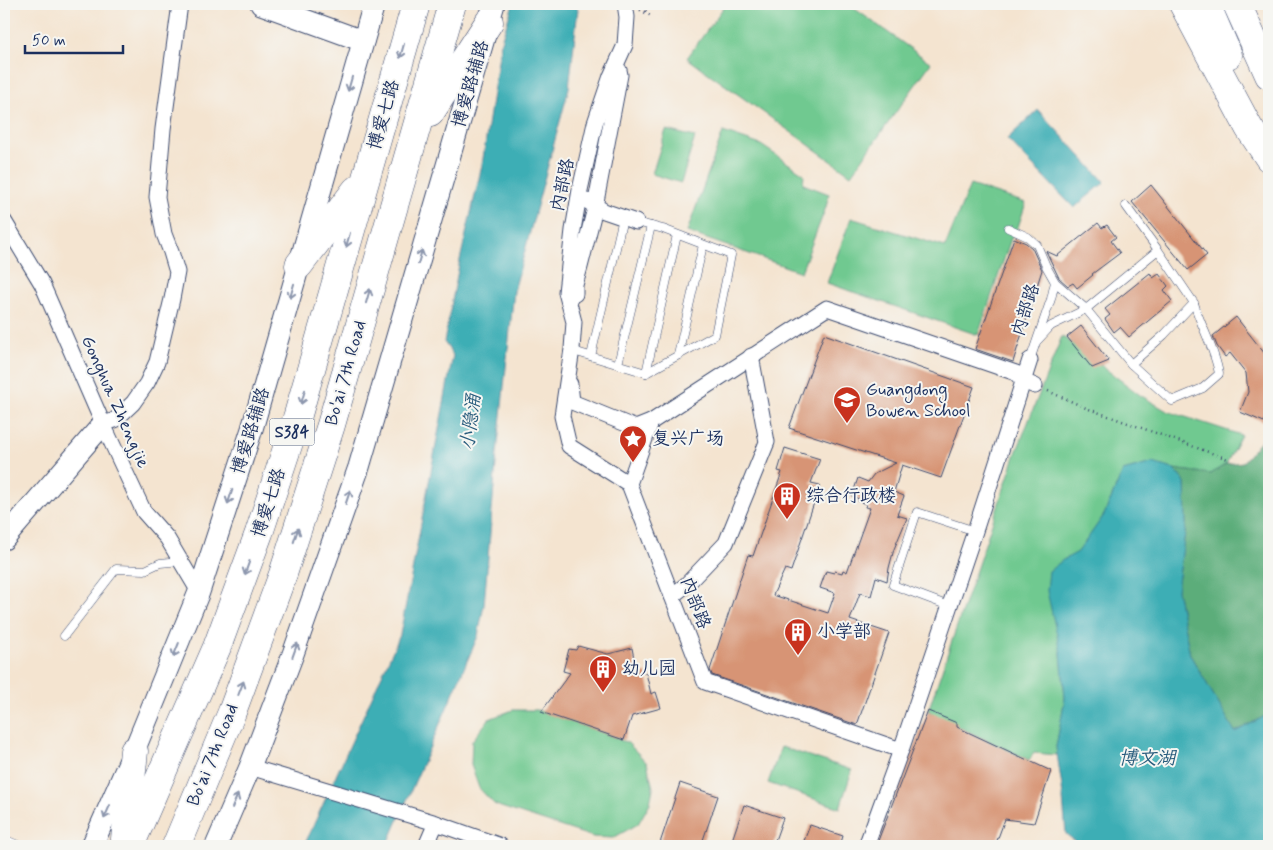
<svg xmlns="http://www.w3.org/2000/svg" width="1273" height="850" font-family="Mynerve,'LXGW WenKai TC',sans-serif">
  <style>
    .green { fill: #6fc990; stroke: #457c77 }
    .forest { fill: #5bad7a; stroke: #3b6e6c }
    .water { fill: #3daeb5; stroke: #2c6e8a }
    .building { fill: #d79475 }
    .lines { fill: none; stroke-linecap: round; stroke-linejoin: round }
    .lane-casing { stroke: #3c4a6f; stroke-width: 9 }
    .street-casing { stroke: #3c4a6f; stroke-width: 17 }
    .secondary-casing { stroke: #3c4a6f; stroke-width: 23 }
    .highway-casing { stroke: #3c4a6f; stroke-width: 29 }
    .path { stroke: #3c4a6f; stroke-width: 2.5; stroke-dasharray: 1 4; stroke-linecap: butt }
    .lane { stroke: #fff; stroke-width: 8 }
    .street { stroke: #fff; stroke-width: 15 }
    .secondary { stroke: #fff; stroke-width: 21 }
    .highway { stroke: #fff; stroke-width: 28 }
    .oneway { stroke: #8d97ae }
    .labels { text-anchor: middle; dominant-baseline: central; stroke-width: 4; stroke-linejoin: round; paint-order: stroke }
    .shield { fill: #f6f6f2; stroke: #5d6b8a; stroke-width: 1 }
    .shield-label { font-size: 16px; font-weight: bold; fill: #1b2f5e }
    .street-label { font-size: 18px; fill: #1b2f5e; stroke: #f6f6f2 }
    .poi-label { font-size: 18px; fill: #1b2f5e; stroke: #f6f6f2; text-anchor: start }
    .water-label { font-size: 19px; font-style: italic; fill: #275b7c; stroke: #f6f6f2 }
  </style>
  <rect width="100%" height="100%" fill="#f6f6f2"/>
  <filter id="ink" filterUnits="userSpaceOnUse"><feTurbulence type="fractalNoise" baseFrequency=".02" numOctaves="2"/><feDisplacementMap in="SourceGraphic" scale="10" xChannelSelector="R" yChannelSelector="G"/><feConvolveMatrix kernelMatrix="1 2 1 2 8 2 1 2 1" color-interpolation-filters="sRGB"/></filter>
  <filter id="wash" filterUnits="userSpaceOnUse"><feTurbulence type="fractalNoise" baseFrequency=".0096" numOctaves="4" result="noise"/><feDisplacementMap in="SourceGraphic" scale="20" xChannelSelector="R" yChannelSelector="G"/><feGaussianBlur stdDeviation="1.12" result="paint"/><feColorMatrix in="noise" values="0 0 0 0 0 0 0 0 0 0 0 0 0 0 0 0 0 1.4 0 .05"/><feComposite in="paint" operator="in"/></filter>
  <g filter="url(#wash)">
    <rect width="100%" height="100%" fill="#f4e4d0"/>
    <g class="green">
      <path d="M726,4H848L931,63L851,175L687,58Z"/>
      <path d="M666,130L695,137L681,183L652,174Z"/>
      <path d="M723,132L761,145L804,174L803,184L829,194L826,207L801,272L687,232Z"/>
      <path d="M970,185L1026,203L1017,230L1012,236L978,335L827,283L851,218L945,247Z"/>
      <path d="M1062,336L1140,395L1167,411L1241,435L1226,464L1211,474L1173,469L1152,463L1123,471L1104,515L1078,553L1063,560L1061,653L1065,698L1056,747L1057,755L1034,753L1029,760C996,744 961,729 928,711L1016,453Z"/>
      <path d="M513,710H537L601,732L628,743L647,763L653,788L650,803L638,824L613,838L593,837L501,807L494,804L479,788L471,765L472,741L489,719Z"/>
      <path d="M781,747L852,770L840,808L768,783Z"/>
    </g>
    <path class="forest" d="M1269,430V714L1235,732L1190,655L1177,590L1186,525L1185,482L1173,469L1211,474L1226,464L1243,462L1266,435Z"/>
    <g class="water">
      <path d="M513,4H574L578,9L569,88L514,291L496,463L484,605L478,636L387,846H304L400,635L453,355L444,342L460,260L482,165L501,41Z"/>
      <path d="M1038,110L1105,182L1074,208L1007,139Z"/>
      <path d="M1152,463L1173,469L1185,482L1186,525L1177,590L1190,655L1235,732L1269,714V846H1081L1066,834L1062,787L1056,747L1065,698L1061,653L1047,591L1049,571L1063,560L1078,552L1104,515L1123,471Z"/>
    </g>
    <g id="blocks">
      <g class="building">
        <path d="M1151,185L1207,255L1188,270L1132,202Z"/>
        <path d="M1098,223L1102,228L1107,225L1116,237L1111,241L1120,253L1092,274L1093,275L1077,288L1073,283L1068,286L1059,278L1046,251L1057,256Z"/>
        <path d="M1014,238L1026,243L1032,248L1042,270L1013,362L975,349Z"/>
        <path d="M1150,273L1153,278L1159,274L1168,286L1164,290L1172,301L1129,337L1120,327L1114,332L1105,319L1110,315L1105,309Z"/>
        <path d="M1236,317L1269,359V411L1264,422L1240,412L1248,392L1246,373L1230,353L1225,357L1217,346L1213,336Z"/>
        <path d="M1081,326L1109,361L1092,368L1067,337Z"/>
        <path d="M824,334L974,387L941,478L902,465L894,492L904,496L897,515L907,518L894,549L889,568L887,581L876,577L871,596L860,593L850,620L889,633L857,725L712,675L710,670L748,555L753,556L782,472L778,471L785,448L820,459L811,483L820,485L791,571L785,569L773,595L828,613L835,593L820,588L826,571L834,573L835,571L842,573L843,570L847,572L870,508L865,507L866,504L858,501L859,499L852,496L858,478L868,482L874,474L896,463L789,428Z"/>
        <path d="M578,646L608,654L632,648L637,674L646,673L651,694L656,692L661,708L632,716L624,740L541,712L570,673L563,671L569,649L576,650Z"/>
        <path d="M928,711L957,723V727L1051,771L1034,823L1005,819L995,846H876Z"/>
        <path d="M680,783L718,796L701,846H659Z"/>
        <path d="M744,805L783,818L773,846H730Z"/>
        <path d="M810,825L843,836L840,846H802Z"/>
      </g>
    </g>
  </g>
  <g filter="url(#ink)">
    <use href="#blocks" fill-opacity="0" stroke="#3c4a6f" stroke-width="1"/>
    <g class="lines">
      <g class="lane-casing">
        <g id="lane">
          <path d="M1126,206L1158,250"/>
          <path d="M1008,228L1028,237L1037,245L1046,266L1055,282"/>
          <path d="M1038,340L1051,326L1086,309L1131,364L1172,401L1203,388L1219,374C1215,349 1201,327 1194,303"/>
          <path d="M572,349L580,353L646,373L715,335L731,255L663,229L636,222"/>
          <path d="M678,355L703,245"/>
          <path d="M591,356L623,218"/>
          <path d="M1030,360L1051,299L1055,282L1086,309L1158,250L1194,303L1164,335L1131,364"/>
          <path d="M618,364L651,226"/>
          <path d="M646,373L677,235"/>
          <path d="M949,606L893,585L917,512L975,531"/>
          <path d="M64,636L116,569L145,570L160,563L181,561"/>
          <path d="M4,839L20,846"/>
        </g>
      </g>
      <g class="street-casing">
        <g id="street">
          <path d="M625,4L627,17L625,45L611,76L595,123L580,190L573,230L566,292L574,322L572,349L562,416L569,446L629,484L705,682L901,750L975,531L1030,360"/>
          <path d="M587,201L604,211L636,222"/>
          <path d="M4,221L42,284L103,424L144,512L167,538L199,592"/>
          <path d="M575,294V285L580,267L594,212L620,75L619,70"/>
          <path d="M570,384L572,402L636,428L651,422L827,308L1016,373L1023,381L1035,386"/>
          <path d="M103,424L115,420L133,403L147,383L157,362L172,299L177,272L171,252L164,234L157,197L163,129L180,4"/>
          <path d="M629,484L651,422"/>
          <path d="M672,596L686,585L726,543L767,442L751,356"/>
          <path d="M250,767L436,823L501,846"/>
          <path d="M426,846L436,823"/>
          <path d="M866,846L901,750"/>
        </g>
      </g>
      <g class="secondary-casing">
        <g id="secondary">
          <path d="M261,4L363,41"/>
          <path d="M4,539L103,424"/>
          <path d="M92,846L134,751L199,592L252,429L374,4"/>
          <path d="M216,846L250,767L293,654L359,467L494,4"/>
        </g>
      </g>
      <g class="highway-casing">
        <g id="highway">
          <path d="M1183,4L1249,128L1269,158"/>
          <path d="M1206,4L1228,55"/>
          <path d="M1237,4L1269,75"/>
          <path d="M430,113L489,22"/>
          <path d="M299,265L356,190"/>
          <path d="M125,839L134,751"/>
          <path d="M130,846L217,647L259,533L297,418L416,4"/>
          <path d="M176,846L232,712L283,574L331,425L452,4"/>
        </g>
      </g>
      <g class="path">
        <path d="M638,4L647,12"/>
        <path d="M640,10L651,16"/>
        <path d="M1048,391L1086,408L1228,459"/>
      </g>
      <use href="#lane" class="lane"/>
      <use href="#street" class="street"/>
      <use href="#secondary" class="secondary"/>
      <use href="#highway" class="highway"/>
    </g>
    <defs><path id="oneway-shaft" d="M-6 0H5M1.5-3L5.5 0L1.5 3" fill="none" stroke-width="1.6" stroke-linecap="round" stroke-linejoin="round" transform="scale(1.25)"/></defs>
    <g class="oneway">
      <use href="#oneway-shaft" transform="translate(402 51) rotate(106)"/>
      <use href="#oneway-shaft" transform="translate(350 84) rotate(106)"/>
      <use href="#oneway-shaft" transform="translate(348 240) rotate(106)"/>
      <use href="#oneway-shaft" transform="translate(420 257) rotate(-74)"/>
      <use href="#oneway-shaft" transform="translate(292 291) rotate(106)"/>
      <use href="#oneway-shaft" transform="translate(368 296) rotate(-74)"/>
      <use href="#oneway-shaft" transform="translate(303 397) rotate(106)"/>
      <use href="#oneway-shaft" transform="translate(230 497) rotate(108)"/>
      <use href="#oneway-shaft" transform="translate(348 497) rotate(-71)"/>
      <use href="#oneway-shaft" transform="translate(296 535) rotate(-72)"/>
      <use href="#oneway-shaft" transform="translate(247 568) rotate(110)"/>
      <use href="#oneway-shaft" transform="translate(176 650) rotate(112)"/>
      <use href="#oneway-shaft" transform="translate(295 650) rotate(-70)"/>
      <use href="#oneway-shaft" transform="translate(241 688) rotate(-69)"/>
      <use href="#oneway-shaft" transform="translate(235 801) rotate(-67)"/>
      <use href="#oneway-shaft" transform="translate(107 812) rotate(114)"/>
    </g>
  </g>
  <defs>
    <g id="school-pin" transform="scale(1.4375)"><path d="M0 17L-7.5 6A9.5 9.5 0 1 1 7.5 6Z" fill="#c8321e" stroke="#f6f6f2"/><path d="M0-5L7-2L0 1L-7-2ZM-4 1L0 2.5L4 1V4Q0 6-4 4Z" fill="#fff"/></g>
    <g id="sight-pin" transform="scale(1.4375)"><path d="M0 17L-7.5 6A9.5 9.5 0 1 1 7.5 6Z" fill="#c8321e" stroke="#f6f6f2"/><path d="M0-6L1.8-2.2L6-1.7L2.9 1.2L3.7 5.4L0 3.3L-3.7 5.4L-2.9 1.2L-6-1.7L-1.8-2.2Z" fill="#fff"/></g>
    <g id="building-pin" transform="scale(1.4375)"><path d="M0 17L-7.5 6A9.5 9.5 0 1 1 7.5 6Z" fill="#c8321e" stroke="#f6f6f2"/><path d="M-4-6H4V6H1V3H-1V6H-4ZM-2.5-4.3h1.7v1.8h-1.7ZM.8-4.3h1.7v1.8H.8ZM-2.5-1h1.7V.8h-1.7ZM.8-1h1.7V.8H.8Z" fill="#fff"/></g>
  </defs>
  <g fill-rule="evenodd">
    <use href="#school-pin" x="847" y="400"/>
    <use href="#sight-pin" x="633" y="439"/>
    <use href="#building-pin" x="787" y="496"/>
    <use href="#building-pin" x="798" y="632"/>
    <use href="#building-pin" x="603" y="669"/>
  </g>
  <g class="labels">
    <rect class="shield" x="269.5" y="418.5" width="45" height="27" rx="4"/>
    <g class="shield-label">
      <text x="292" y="432">S384</text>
    </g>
    <g class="street-label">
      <text transform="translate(471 84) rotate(-74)">博爱路辅路</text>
      <text transform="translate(384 115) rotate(-74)">博爱七路</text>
      <text transform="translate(563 185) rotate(-78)">内部路</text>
      <text transform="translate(1026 310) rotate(-72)">内部路</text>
      <text transform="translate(346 373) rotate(-74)">Bo'ai 7th Road</text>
      <text transform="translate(115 402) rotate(66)">Gonghua Zhengjie</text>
      <text transform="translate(251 431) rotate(-73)">博爱路辅路</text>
      <text transform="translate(269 503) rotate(-72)">博爱七路</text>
      <text transform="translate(695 603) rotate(69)">内部路</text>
      <text transform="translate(213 755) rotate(-68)">Bo'ai 7th Road</text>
    </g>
    <g class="poi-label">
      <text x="866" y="390">Guangdong<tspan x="866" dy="21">Bowen School</tspan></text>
      <text x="652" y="439">复兴广场</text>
      <text x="806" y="496">综合行政楼</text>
      <text x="817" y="632">小学部</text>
      <text x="622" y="669">幼儿园</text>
    </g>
    <g class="water-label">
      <text transform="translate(471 422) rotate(-83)">小隐涌</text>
      <text x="1147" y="758">博文湖</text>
    </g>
  </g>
  <rect width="1273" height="850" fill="none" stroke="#f6f6f2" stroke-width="20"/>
  <path d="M25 45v8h98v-8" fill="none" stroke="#1b2f5e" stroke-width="2.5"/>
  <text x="32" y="45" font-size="15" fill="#1b2f5e" stroke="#f6f6f2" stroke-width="4" paint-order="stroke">50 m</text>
</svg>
